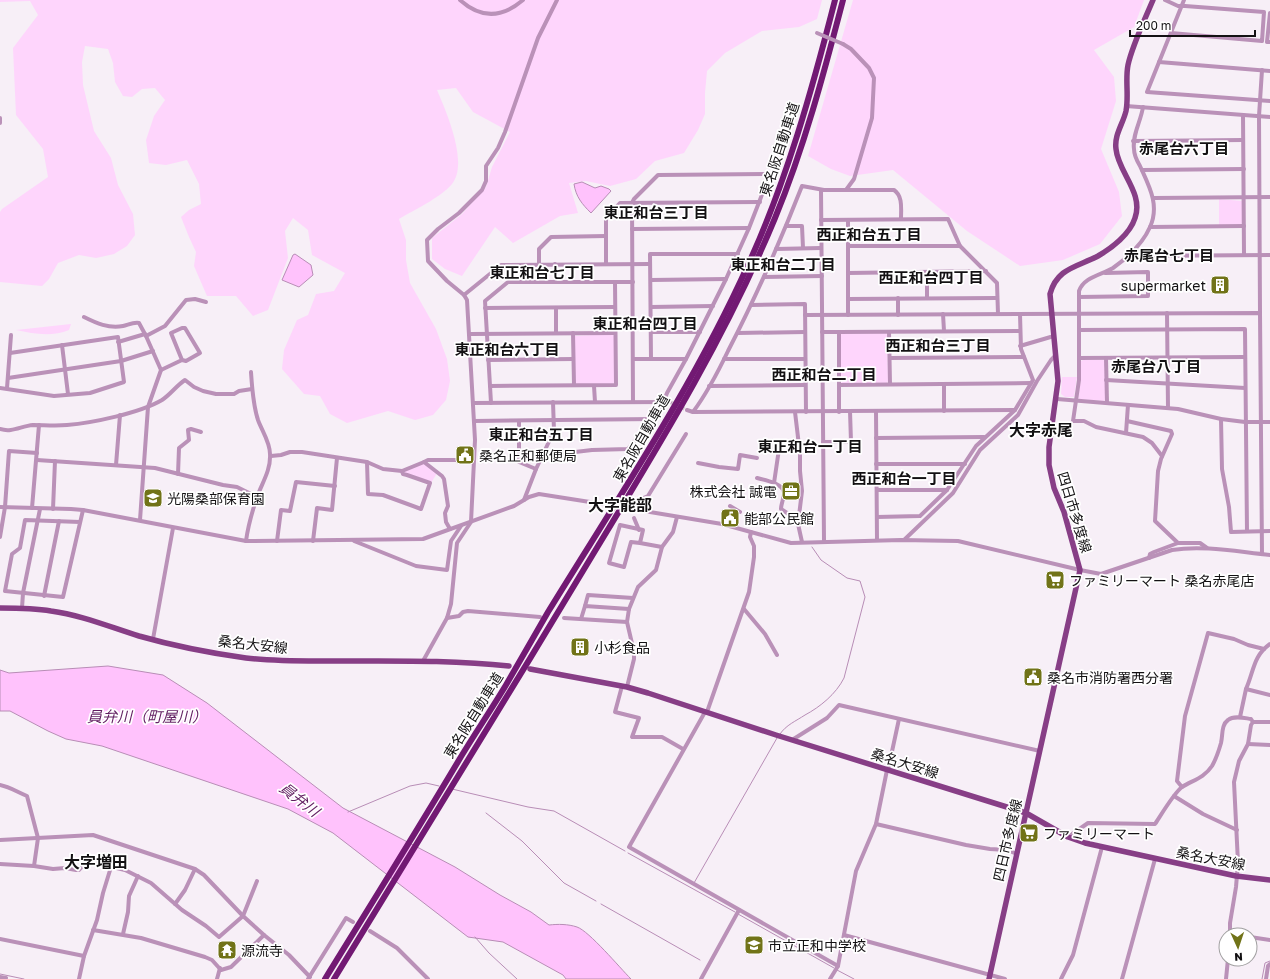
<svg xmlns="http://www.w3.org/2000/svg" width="1270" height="979" font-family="'Golos Text','Noto Sans JP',sans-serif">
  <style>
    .green { fill: #fed5fc }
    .water { fill: #ffc2fc; stroke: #b88db6 }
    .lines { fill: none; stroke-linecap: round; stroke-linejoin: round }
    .stream { stroke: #b88db6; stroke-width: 1 }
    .minor-tunnel { stroke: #d5ced5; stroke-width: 4; stroke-dasharray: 4 2; stroke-linecap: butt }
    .minor { stroke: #ba91b8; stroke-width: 4 }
    .major { stroke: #873e86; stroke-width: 5.5 }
    .highway { stroke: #721973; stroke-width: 6 }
    .minor-bridge { stroke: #ba91b8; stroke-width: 4 }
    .labels { text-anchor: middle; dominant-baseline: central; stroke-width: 3.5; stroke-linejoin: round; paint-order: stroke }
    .street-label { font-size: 14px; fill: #131113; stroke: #fff }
    .poi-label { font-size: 14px; fill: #131113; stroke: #fff; text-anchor: start }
    .neighbourhood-label { font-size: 15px; font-weight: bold; fill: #131113; stroke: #fff }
    .water-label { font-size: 15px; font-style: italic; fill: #611d61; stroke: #fff }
    .quarter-label { font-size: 16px; font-weight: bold; fill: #131113; stroke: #fff }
  </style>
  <rect width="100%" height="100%" fill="#f7eff7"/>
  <g class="green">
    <path d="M0,0H822L817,19L799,27L762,31L725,53L707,71L705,93V114L698,130L684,153L655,161L636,179L610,186L586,181L569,183L578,213L560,216L513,243L495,227L462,276L445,269L432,259V238L462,214L486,187L492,167L510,132L473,112L456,88L437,90C446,111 467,159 454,181C446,195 414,210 399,219L406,240V260L410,283L436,329L447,359L450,381L446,400L433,415L415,420L388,411L347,423L330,414L320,396L304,394L282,369L284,350L297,320L308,315L316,294L334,291L345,273L312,255L308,230L293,218L285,231L288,258L268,310L253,316L236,296H207L194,266L196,252L189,237L181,217L189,210L201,204L199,184L187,160L166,165L149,163L146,140L154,116L165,100L155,88L142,89L132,97L123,96L115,82L113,63L108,49L85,46L82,62L83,85L94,131L111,158L118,185L133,214L135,235L127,246L114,254L96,258L79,255L58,263L49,279L42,286L0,282V212L2,209L48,177L43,149L16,115L13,48L38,15L30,1L0,2Z"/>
    <path d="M853,0H1144L1134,27L1094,50L1114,77L1116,101L1101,149L1119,192L1122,216L1100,244L1063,260L1020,266L967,231L893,170L850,176L831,169L808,156Z"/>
    <path d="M1219,199L1242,201V223L1241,224L1219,225Z"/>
    <path d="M71,324L69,330C52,337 34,334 16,330Z"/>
    <path d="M886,333L887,335L888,381L887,383H842L841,382L840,335L842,334Z"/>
    <path d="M612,334L614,336V382L613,384H577L575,383V336Z"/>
    <path d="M1083,360H1103L1105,361V400L1103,401L1079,399L1078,397L1081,379V361Z"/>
    <path d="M1062,377H1077L1074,397H1065L1061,394Z"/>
    <path d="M424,463L437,473L431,483L404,473V471Z"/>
  </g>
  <g class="water">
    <path d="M582,182L595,188L601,186L609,189L611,191L591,213C582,204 576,197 574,184Z"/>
    <path d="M295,254L311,265L313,275L299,287L282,280L293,255Z"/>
    <path d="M108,666L163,675L207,703L343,808L455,867L500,895L531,912L549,925C558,924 568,924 577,927C589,931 620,968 631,979H566L563,975L503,942L468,937L333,833L288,809L102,746L66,739L48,731L10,711H0V670L9,673Z"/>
  </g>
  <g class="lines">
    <g class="stream">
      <path d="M780,734C786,725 796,721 805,715C820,707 836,694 844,678L865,597L860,581L847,578L821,560L812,547"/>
      <path d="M452,789L528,807L554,811L625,851"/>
      <path d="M348,812L410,786L426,783L439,786"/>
      <path d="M486,813L522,841L564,883L596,901"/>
      <path d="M628,853L735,912"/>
      <path d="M694,883L777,738"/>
      <path d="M601,904L700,960"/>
      <path d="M738,914L834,968"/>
      <path d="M475,937L489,953L517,979"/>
      <path d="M837,970L854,979"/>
      <path d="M0,974L24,979"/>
      <path d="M1262,979L1265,963L1270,961"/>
    </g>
    <path class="minor-tunnel" d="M670,402L687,410"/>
    <g class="minor">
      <path d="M460,0C481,19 502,18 523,0"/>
      <path d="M1165,0L1178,6H1185L1264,12L1262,41L1171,33"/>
      <path d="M1184,0L1147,92L1270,101"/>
      <path d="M1270,13L1267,42H1270"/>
      <path d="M843,44L851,49L869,68L874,78L872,118L854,179L846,190"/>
      <path d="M1159,62L1270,71"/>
      <path d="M1126,106L1270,117"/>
      <path d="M1143,107C1141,121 1132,135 1134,149C1134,155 1137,161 1140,166C1149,186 1160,205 1150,227C1143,243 1127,258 1113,268C1101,275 1084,277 1079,291V380L1073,421H1084L1096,427L1143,437L1152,443L1162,456"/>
      <path d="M1243,115L1244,255"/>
      <path d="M0,118V123"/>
      <path d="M1133,141L1243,140"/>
      <path d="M1142,170L1244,169"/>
      <path d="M821,190L824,541"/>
      <path d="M1154,198L1270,197"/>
      <path d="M821,220L948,219L960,246L997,283L998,314"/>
      <path d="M848,220V315"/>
      <path d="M786,226H802L803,248"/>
      <path d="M1150,227L1244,226"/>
      <path d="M632,229L749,228"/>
      <path d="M848,246H960"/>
      <path d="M776,249L821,248"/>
      <path d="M1127,256L1270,255"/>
      <path d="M539,264V249L551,237L606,236"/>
      <path d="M555,264L556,282"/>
      <path d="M606,264V218L620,203L760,202"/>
      <path d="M927,272V298"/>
      <path d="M848,273L986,271"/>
      <path d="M764,277L822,276"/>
      <path d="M651,280L726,279"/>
      <path d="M464,295L501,265L650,264"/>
      <path d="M1079,297L1148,296V272L1105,273"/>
      <path d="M898,298V315"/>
      <path d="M848,299L997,298"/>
      <path d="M751,305L805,304L806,412"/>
      <path d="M651,307L713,306"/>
      <path d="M485,308L615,307"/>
      <path d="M556,308V333"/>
      <path d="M1167,313L1168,408"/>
      <path d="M1260,313L1259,116L1262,70"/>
      <path d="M943,314L944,331"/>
      <path d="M805,315L1260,313L1262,554"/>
      <path d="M84,317C96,323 109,329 123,326C128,325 133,322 139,323L146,336L161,370L148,407L140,520"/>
      <path d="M1079,330L1245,329L1247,531"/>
      <path d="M651,332H700"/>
      <path d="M822,332H839"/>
      <path d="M889,332L890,384"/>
      <path d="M573,333L574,385"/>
      <path d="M738,333L805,332"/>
      <path d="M470,334L615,333"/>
      <path d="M146,336L165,326L186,300L195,299L206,302"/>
      <path d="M118,342L145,334"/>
      <path d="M62,345L68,394"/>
      <path d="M1020,346L1054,336"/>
      <path d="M890,358L1024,357"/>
      <path d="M1079,358L1245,357"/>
      <path d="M1106,358L1107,403"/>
      <path d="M633,359H686"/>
      <path d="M651,359L650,254H738"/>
      <path d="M724,359H805"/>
      <path d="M488,360L573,359"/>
      <path d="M161,370L182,360L171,333L182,328H185L200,353L186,361L182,360"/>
      <path d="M8,378L121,361L153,351"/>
      <path d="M1106,380L1245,388"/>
      <path d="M944,384V411"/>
      <path d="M839,385L1031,383"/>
      <path d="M490,386L616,385L615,282"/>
      <path d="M594,386L595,402"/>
      <path d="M709,386L805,385"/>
      <path d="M0,388L54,396L90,393L124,382L118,337L10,353"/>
      <path d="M7,388L11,335"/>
      <path d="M1057,399L1178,409L1221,419L1245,422H1270"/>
      <path d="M473,403L670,402"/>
      <path d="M491,403L485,301L508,282H633"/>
      <path d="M687,410L693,412L1015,410"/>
      <path d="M876,411L877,540"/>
      <path d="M693,412C707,393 718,372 728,351C756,297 780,242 802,186L824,190H894C903,196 901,209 901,219"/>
      <path d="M795,412L800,454V471L802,491L798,524L802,542"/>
      <path d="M839,412V332L1020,331"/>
      <path d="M1221,419L1222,469L1229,507L1231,532L1270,531"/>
      <path d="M474,421L655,419"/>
      <path d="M519,421V462L536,469"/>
      <path d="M1127,421L1171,431L1172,434L1161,459L1158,471L1155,521L1178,543L1154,552L1150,554L1149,558"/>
      <path d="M0,429C12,433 21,426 33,425C44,425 55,426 67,425C92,423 140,413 162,400C171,394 176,386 185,380L194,387L203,391L216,394H234L239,391L252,389"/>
      <path d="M1126,433L1128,405"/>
      <path d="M876,438L984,437"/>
      <path d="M823,442H851L850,411"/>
      <path d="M543,455H550L592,450L628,449L644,429L654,421L662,406L667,393L686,359L726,279L749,228L770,174L658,175L634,199L632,203L633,402"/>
      <path d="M271,456L281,455L290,452H302L367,462L383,469L402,471L424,462L442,476L444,479L448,506L445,513L446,522L450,529"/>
      <path d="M37,460L155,468L223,485L237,487L257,497"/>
      <path d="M367,462L368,494L383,495L421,509L430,483L407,475L403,474L402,471"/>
      <path d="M424,462L428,460H474"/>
      <path d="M698,463L719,467L738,469L740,455L757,458"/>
      <path d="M876,464H965"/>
      <path d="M116,465L120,415"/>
      <path d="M178,474L179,448L189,440L188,430L191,429L201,432"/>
      <path d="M757,478C765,480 783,483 784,493C784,498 781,504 781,509L798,520"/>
      <path d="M774,483L779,449"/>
      <path d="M877,490H947"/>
      <path d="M641,499L648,496L686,434"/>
      <path d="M524,500L536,469L554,431L553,402"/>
      <path d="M730,506L740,512"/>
      <path d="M0,507L71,509L83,510L246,541L423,539L514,506L529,497L539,494L609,505"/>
      <path d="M32,508L39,425"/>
      <path d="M626,508L722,524L791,543L901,540L958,541L1080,570L1101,574L1172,550C1204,545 1238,552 1270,555"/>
      <path d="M53,509L55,461"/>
      <path d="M877,517L920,516L947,490L976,446L1015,410L1033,380L1021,349L1020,314"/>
      <path d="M634,518L639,530"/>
      <path d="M80,522L25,520L20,548L12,554L5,591L63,597L83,510"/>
      <path d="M0,537L5,507L9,451L37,453"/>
      <path d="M904,540L953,493L980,450L1018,415L1037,381L1051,360L1056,355"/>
      <path d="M246,541C248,526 252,512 257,497C262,483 271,470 270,454C270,442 262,431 258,420C253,405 252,387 251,372"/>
      <path d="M277,541L281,510L290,511L296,482L335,486"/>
      <path d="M313,541L317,508L332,510L337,458"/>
      <path d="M354,541L416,566L447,570L451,541L461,526"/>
      <path d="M640,543L631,542L624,567L609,563L620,525L643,530L640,543L662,547"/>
      <path d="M1178,543H1200L1207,548"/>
      <path d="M44,596L59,521"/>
      <path d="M585,606L588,595L633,598"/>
      <path d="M22,608L23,593L40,509"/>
      <path d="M744,609L765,634L777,655"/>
      <path d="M447,618L459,616L463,612L468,611L540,617"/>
      <path d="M564,618L627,622"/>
      <path d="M581,619L585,606L629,609"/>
      <path d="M153,639L173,528"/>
      <path d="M1270,644C1253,656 1254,671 1246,689L1270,695"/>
      <path d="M423,661L447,618L451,604L457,543L471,522L475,440L467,300L464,295L447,281L428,261L427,240L438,229L459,213L482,190L486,181V166L498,148L505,132L538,38L557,0"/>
      <path d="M622,686L615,712L639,718L632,737H662L683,749"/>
      <path d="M627,687L634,659V652L627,622L629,609L638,587L656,570L662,547L673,532L677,517"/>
      <path d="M705,712L629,847L838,966"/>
      <path d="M707,712L749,592L754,557V546L750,537L751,532"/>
      <path d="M1240,717L1246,689"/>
      <path d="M792,740L827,718L839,705L1040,751"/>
      <path d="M1248,744L1270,745"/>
      <path d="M888,770L899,719"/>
      <path d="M0,785C10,787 17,792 27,796L38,838L34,866"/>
      <path d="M1182,787L1177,781L1185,716L1208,633L1234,639L1248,645L1264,649"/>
      <path d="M1174,796L1203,814L1237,830"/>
      <path d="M876,824L966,845L990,849L1007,850L1017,854"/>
      <path d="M1068,837L1088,823L1155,824C1161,815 1174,793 1182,787C1193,780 1204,778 1212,766C1216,759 1219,750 1221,743C1223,735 1221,725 1228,720C1234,715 1244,718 1251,719L1253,722H1270"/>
      <path d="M0,840L93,835L195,869L204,875L243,916L264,935L289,955L310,977"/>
      <path d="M0,864L34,866L53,869L65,868L76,870H79L87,861L125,870L151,883L182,910L206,926L219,937L243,916L257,881"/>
      <path d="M175,904L185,890L195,869"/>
      <path d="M93,930L141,938L205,957L212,960L221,970L231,967L264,935"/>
      <path d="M370,931L397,948L428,979"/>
      <path d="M1231,933L1241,935"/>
      <path d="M123,934L128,912L129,896L138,876"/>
      <path d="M844,935L1005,979"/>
      <path d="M1230,935V923L1236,887L1238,863L1234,782L1239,761L1248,744L1251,725L1253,722"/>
      <path d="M1250,937L1270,940"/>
      <path d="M0,939L84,956"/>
      <path d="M0,977L6,978"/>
      <path d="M79,979L84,956L97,920L103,893L111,867"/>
      <path d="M217,979L220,968"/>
      <path d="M308,979L346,918L353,922"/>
      <path d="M701,979L739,910"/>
      <path d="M830,979L838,966L856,871L876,824L887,770"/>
      <path d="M1061,979L1073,955L1102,847"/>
      <path d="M1122,979L1155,859"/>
      <path d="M1226,979L1228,959"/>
      <path d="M1266,979L1268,966L1270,964"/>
    </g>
    <g class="major">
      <path d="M0,608C17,608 34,608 51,611C81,615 110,627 139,636C174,646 210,653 246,658C278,662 311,661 343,661C399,661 454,660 509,666"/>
      <path d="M530,669L627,687L648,693L776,735L1026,813L1068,837L1085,843L1236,876L1270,880"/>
      <path d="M989,979L1080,570L1064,512L1054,488L1049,465V447L1058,381L1050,294C1057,268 1077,267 1098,256C1112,248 1130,234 1135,218C1144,193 1118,172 1116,149C1114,135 1123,124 1126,111C1129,96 1125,80 1128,65C1132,46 1145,19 1153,0"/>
    </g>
    <g class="highway">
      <path d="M325,979C370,906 415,834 459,760C474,735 491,710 506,685C520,661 534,636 548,612C618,498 693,387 748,265C787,180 812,90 835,0"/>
      <path d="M334,979C422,835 511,691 598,546C663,439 727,334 775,218C804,148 824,73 843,0"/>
    </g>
    <path class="minor-bridge" d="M817,33L843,44"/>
  </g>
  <defs>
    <g id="building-square" transform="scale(1)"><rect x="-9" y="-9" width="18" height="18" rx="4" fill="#717318" stroke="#fff"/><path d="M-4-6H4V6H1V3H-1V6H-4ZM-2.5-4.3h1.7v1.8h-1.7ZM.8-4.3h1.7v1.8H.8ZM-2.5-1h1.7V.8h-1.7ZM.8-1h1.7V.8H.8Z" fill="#fff"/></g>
    <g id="civic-square" transform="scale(1)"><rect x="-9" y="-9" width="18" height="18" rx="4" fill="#717318" stroke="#fff"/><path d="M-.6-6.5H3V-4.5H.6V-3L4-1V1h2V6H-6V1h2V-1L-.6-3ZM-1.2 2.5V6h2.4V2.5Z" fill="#fff"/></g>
    <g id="office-square" transform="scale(1)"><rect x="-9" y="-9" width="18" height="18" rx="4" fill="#717318" stroke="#fff"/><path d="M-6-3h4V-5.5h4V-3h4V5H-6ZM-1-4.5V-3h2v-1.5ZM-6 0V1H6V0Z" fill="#fff"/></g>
    <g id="school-square" transform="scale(1)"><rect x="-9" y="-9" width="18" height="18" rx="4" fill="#717318" stroke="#fff"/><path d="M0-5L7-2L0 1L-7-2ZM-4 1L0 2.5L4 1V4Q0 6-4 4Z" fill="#fff"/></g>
    <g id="supermarket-square" transform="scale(1)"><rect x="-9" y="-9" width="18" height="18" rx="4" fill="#717318" stroke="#fff"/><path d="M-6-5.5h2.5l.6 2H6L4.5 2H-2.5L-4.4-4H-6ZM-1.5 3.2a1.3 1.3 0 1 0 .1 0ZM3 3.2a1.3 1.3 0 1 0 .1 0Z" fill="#fff"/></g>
    <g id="temple-square" transform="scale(1)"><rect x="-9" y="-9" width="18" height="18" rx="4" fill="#717318" stroke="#fff"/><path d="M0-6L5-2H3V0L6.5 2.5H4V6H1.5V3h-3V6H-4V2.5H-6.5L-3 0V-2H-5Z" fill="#fff"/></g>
  </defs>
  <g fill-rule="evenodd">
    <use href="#building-square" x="1220" y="285"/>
    <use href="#civic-square" x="465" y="455"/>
    <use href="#office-square" x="791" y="491"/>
    <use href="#school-square" x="153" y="498"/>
    <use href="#civic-square" x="730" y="518"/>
    <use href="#supermarket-square" x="1055" y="580"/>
    <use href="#building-square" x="580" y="647"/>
    <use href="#civic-square" x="1033" y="677"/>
    <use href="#supermarket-square" x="1029" y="833"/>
    <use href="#school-square" x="754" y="945"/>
    <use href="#temple-square" x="227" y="950"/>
  </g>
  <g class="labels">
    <g class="street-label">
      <text transform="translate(779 149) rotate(-72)">東名阪自動車道</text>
      <text transform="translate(641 438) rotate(-60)">東名阪自動車道</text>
      <text transform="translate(1075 512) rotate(73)">四日市多度線</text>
      <text transform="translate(253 644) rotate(6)">桑名大安線</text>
      <text transform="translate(473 715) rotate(-58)">東名阪自動車道</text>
      <text transform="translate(905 763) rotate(17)">桑名大安線</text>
      <text transform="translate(1007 840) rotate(-77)">四日市多度線</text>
      <text transform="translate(1211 858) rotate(11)">桑名大安線</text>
    </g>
    <g class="poi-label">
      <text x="1206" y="285" text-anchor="end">supermarket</text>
      <text x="479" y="455">桑名正和郵便局</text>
      <text x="777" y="491" text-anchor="end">株式会社 誠電</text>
      <text x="167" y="498">光陽桑部保育園</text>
      <text x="744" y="518">能部公民館</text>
      <text x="1069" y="580">ファミリーマート 桑名赤尾店</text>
      <text x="594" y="647">小杉食品</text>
      <text x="1047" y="677">桑名市消防署西分署</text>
      <text x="1043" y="833">ファミリーマート</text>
      <text x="768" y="945">市立正和中学校</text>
      <text x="241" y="950">源流寺</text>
    </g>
    <g class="neighbourhood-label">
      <text x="1184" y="148">赤尾台六丁目</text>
      <text x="656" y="212">東正和台三丁目</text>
      <text x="869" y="234">西正和台五丁目</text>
      <text x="1169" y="255">赤尾台七丁目</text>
      <text x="783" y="264">東正和台二丁目</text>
      <text x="542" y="272">東正和台七丁目</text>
      <text x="931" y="277">西正和台四丁目</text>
      <text x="645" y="323">東正和台四丁目</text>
      <text x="938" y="345">西正和台三丁目</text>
      <text x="507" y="349">東正和台六丁目</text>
      <text x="1156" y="366">赤尾台八丁目</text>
      <text x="824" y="374">西正和台二丁目</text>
      <text x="541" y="434">東正和台五丁目</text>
      <text x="810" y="446">東正和台一丁目</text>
      <text x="904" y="478">西正和台一丁目</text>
    </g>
    <g class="water-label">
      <text x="147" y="716">員弁川（町屋川）</text>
      <text transform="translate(300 799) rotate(38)">員弁川</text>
    </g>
    <g class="quarter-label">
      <text x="1041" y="430">大字赤尾</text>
      <text x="620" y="505">大字能部</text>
      <text x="96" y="862">大字増田</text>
    </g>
  </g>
  <g transform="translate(1238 947) rotate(177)"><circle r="19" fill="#ffffff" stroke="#a1a0a1"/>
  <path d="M0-3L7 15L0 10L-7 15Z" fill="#717318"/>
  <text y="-6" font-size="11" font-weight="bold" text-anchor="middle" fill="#131113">N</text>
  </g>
  <path d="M1130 30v6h125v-6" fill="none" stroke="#131113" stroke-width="2"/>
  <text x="1136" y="30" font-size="12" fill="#131113" stroke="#ffffff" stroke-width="3" paint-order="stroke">200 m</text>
</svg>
